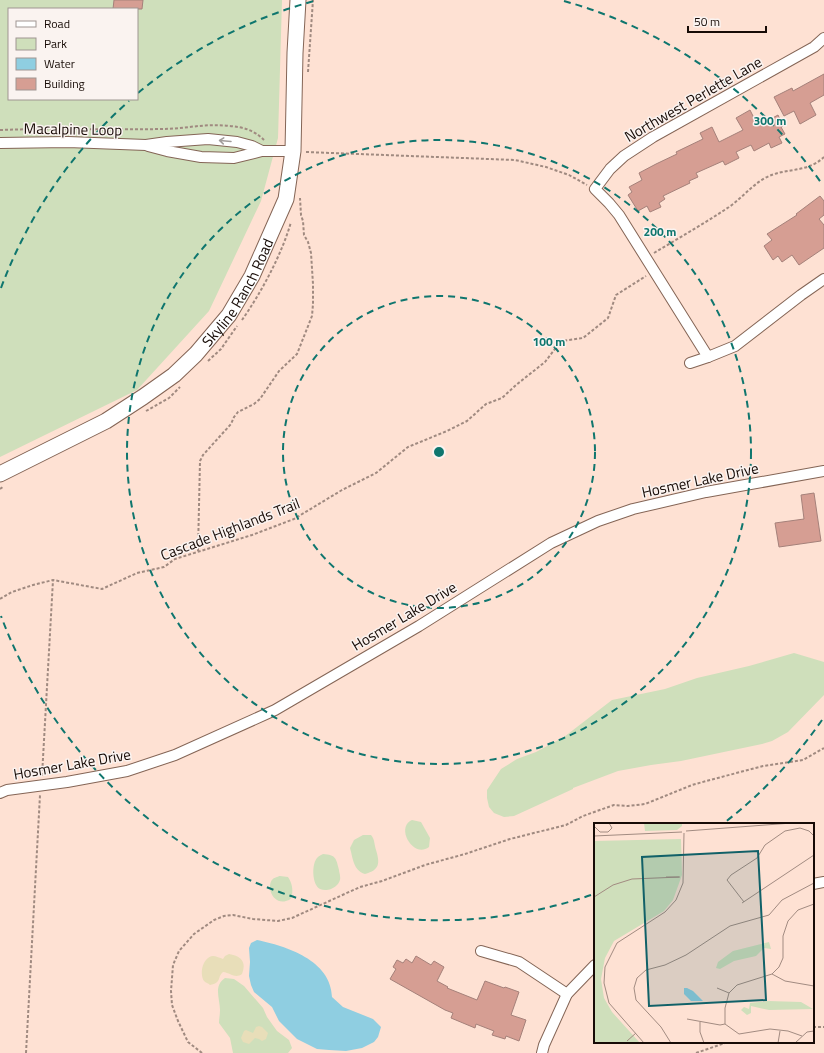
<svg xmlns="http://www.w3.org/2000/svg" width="824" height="1053" font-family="'Titillium Web',sans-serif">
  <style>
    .green { fill: #cfdfbb; fill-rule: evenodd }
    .sand { fill: #e8deb9 }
    .water { fill: #8fcee1 }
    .building { fill: #d69e93; stroke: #a5817a }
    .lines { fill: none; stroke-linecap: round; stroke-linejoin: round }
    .street-casing { stroke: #846556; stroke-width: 12 }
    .secondary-casing { stroke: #846556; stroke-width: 17 }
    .path { stroke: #a08a80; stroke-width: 2; stroke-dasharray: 3 2; stroke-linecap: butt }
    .street { stroke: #fff; stroke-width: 10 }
    .secondary { stroke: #fff; stroke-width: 15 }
    .oneway { stroke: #a29d9b }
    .ring { fill: none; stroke: #0f766e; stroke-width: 2; stroke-dasharray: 7 5 }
    .labels { text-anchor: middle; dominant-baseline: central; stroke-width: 3; stroke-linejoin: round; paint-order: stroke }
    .street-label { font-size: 15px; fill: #170b06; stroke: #faf3f0 }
    .inset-road { fill: none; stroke: #a28b81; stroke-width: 1 }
    .view { fill: #116168; fill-opacity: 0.15; stroke: #116168; stroke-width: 2 }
    .inset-edge { fill: none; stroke: #170b06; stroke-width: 2 }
    .centre { fill: #0f766e; stroke: #faf3f0; stroke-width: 2 }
    .ring-label { font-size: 12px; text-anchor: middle; font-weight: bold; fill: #0f766e; stroke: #faf3f0; stroke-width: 3; stroke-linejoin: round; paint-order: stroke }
  </style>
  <rect width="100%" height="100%" fill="#fee1d3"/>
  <g class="green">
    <path d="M0,0H282L278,138L261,201L209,311L137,390L0,457ZM9,9H137V99H9Z"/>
    <path d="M794,653L824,662V695L788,732L772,741L762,744L681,761L651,765L618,771L573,788V789L514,816L504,817L494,813L489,807L487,798V790L501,769L517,759L536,752L564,737L612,700L665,689L697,678L749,666Z"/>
    <path d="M412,820L421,822L430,838L429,847C413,859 395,827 412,820Z"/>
    <path d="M363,835H371C375,840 374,844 376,850C380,863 380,870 365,874C353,870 353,858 350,848L354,840Z"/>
    <path d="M323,854C336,855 336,858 339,870C339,872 340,874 340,876C342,885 329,893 320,889C312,885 311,863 318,857C319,856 321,855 323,854Z"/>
    <path d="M280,876L288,877C292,883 293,889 292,895C291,899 290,900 286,901C272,905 265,884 274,878C275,878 279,876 280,876Z"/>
    <path d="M225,978L234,979L244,986L263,1008L267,1017L277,1031L289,1040L292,1048L288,1053H233L230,1038L219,1023C219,1019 220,1015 220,1010C220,999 213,986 225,978Z"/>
  </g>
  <g class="sand">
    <path d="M229,954C241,956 247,962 242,974C235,979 231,973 223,972C217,977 222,983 210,985C208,983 206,983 204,981C199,973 203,957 213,956C216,956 220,958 223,959L225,956Z"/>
    <path d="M259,1026L262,1027L268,1033L266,1039L262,1041L259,1039L255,1038L249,1044L243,1042L241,1038L244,1031L246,1030L253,1033L256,1027Z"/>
  </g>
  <path class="water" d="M257,940C286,946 331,960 332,997L343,1007L373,1019L381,1027L378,1037L374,1042L362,1048L346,1051L329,1050L317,1049L297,1039L279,1021L272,1007L254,992L251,985L249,976L250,962L249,948L251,943Z"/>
  <g class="building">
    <path d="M114,0H143L142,9H113Z"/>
    <path d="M824,74V95L810,103L816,115L800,124L794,111L784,116L774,97L792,88L793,91Z"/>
    <path d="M750,110L758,126L778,115L783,126L781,127L785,134L779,137L782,143L771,148L769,143L754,151L751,145L736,152L739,158L725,165L723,161L696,173L698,177L689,181L690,183L663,196L665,199L659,203L661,207L650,212L647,206L638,211L628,195L632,192L629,187L642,180L639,173L656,164L677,154L676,152L703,139L700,133L712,127L719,142L743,130L736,118Z"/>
    <path d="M820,196L824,201V215L819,219L824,225V248L799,265L792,255L782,262L778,256L773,260L764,246L772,240L767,234L797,215L796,214Z"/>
    <path d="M814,493L821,541L779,547L775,523L804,519L801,495Z"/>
    <path d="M416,956L431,965L434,961L444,967L437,981L448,987L447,988L477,1000L485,981L504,988L505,987L519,992L511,1015L526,1020L519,1041L506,1036L505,1039L492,1035L494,1031L476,1024L475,1028L451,1018L453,1013L445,1010L390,979L396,969L393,967L397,960L403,963L406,959L412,963Z"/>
  </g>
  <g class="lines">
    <g class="street-casing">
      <g id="street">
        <path d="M0,143L68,142L146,145L167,142L208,139L237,142L252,146L262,151"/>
        <path d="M148,146L167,151L201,157L234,158L262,151H293"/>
        <path d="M708,357L619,215L609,203L595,189L610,169L624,156L653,137L814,47L824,38"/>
        <path d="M690,363L708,357L735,346L801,295L824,279"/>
        <path d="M0,793L7,790L67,782L127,771L175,755L275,710L419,626L551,543L598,521L633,509L706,492L824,471"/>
        <path d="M813,884L824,882"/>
        <path d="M481,951L519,962L567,994"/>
        <path d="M542,1053L544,1045L567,994L595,965"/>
      </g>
    </g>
    <g class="secondary-casing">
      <g id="secondary">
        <path id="s1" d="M0,474L106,421L143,397L174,375L196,354L229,315L252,276L286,199L293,151L295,53L298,0"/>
      </g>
    </g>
    <g class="path">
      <path d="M308,72L313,0"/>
      <path d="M0,130C54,128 108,130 162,129C184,129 206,123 229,126C243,127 254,130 264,140"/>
      <path d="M306,152L515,160L546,167L569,175L587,185"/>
      <path d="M654,253C679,238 705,223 729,207C742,198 751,186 765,178C785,167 806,174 824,157"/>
      <path d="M242,320C261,293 282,254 291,222"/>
      <path d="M208,361L221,349L237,326"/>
      <path d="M146,411L169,398L180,387"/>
      <path d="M0,489L4,486"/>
      <path d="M198,551L200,461L203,455L231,424L234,417L238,412L254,404L260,399L279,371L297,354L312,316L313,304V284L311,253L308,242L304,235L303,221L301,215L300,198"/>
      <path d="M0,599L12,592L33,585L53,580L102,589L137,573L164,567L175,559L252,535L294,519L342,490L376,473L408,447L447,431L467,421L486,404L502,398L516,385L545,362L561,341L583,338L608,318L616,295L646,276"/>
      <path d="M42,776L53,580"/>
      <path d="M813,1027H824"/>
      <path d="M26,1053L40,795"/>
      <path d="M202,1053L188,1042L178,1021L172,1005L171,991L173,965L179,951L194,934L214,920L224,916L233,915L253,919L278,921L292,918L360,887L382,881L425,865L465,854L510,839L566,825L583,816L614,805L628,806L645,804L692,785L710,780L763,766L803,760L824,748"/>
      <path d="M696,1053L728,1042"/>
    </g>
    <use href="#street" class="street"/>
    <use href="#secondary" class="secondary"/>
  </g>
  <defs><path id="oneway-shaft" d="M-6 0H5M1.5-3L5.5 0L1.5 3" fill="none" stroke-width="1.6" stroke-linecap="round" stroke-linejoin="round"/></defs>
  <use class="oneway" href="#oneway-shaft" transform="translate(225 141) rotate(-175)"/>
  <g class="ring">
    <circle cx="439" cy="452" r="156"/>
    <circle cx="439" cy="452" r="312"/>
    <path d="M822 720A468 468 0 0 1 724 823M591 895A468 468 0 0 1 1 616M1 288A468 468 0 0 1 129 101M138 93A468 468 0 0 1 314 1M564 1A468 468 0 0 1 822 184"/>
  </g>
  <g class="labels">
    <g class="street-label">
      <text transform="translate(693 99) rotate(-30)">Northwest Perlette Lane</text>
      <text transform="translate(73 129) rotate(1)">Macalpine Loop</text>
      <text stroke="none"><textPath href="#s1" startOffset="306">Skyline Ranch Road</textPath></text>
      <text transform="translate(700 480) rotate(-12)">Hosmer Lake Drive</text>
      <text transform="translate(230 529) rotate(-21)">Cascade Highlands Trail</text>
      <text transform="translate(404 616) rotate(-31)">Hosmer Lake Drive</text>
      <text transform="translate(72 764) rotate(-10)">Hosmer Lake Drive</text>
    </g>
  </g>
  <g transform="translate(594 823)">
    <rect width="220" height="220" fill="#fee1d3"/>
    <path d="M50,0H88V3L83,7L51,8ZM87,16L88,52L79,77L70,88L20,118L11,135L7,156L10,175L18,189L46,220H0V18ZM175,119L177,126L170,125L162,133L140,138L126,146L122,145L124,139L139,128ZM174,178L207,179L219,186L175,187L157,183V190L153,192L147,187L150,184L155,186L156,180Z" fill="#cfdfbb"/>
    <path d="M93,165L99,168L109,178H97L90,171V165Z" fill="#8fcee1"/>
    <path class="inset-road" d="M115,0H141M0,3L6,9H14L18,5L15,0M92,8L198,0M0,13L88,9M72,54H85M0,74L19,62L38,56L86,54M150,79L133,57L137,52L163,35L171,22L191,8L206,5L215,8L220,13M148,80L220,32M178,151L191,158L220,163M123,165L135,170M93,196L126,202L131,201M106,199V209L110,220M208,213L194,208L176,206L145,211L131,201V185L135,170L143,162L178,151L185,144L189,135V113L194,98L204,87L220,81M33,218L42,210M50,220L15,180L10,160L11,144L23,120L71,89L82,77L89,60L90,10M77,220L67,204L42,177L40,165L43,155L52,147L71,142L92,132L136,103L175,92L188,77L220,60M184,220L186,208M201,220L213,209L220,208"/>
    <path class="view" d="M164,28L172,177L55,183L48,34Z"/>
    <rect width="220" height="220" class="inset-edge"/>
  </g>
  <circle cx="439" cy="452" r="6" class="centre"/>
  <g class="ring-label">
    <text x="770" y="125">300 m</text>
    <text x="660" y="236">200 m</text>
    <text x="549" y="346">100 m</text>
  </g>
  <rect x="8" y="8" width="130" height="92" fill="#faf3f0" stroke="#9f9692"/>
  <rect x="16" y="21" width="20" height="6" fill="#ffffff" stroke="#9f9692"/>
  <text x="44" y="28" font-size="12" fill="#170b06">Road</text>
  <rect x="16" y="38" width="20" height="12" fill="#cfdfbb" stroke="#9f9692"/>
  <text x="44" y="48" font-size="12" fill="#170b06">Park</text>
  <rect x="16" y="58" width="20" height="12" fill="#8fcee1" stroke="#9f9692"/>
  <text x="44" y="68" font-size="12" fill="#170b06">Water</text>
  <rect x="16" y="78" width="20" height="12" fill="#d69e93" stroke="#9f9692"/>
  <text x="44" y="88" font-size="12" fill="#170b06">Building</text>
  <path d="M688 26v6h78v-6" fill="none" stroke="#170b06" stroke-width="2"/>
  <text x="694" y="26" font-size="12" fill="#170b06" stroke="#faf3f0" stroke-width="3" paint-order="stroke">50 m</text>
</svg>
